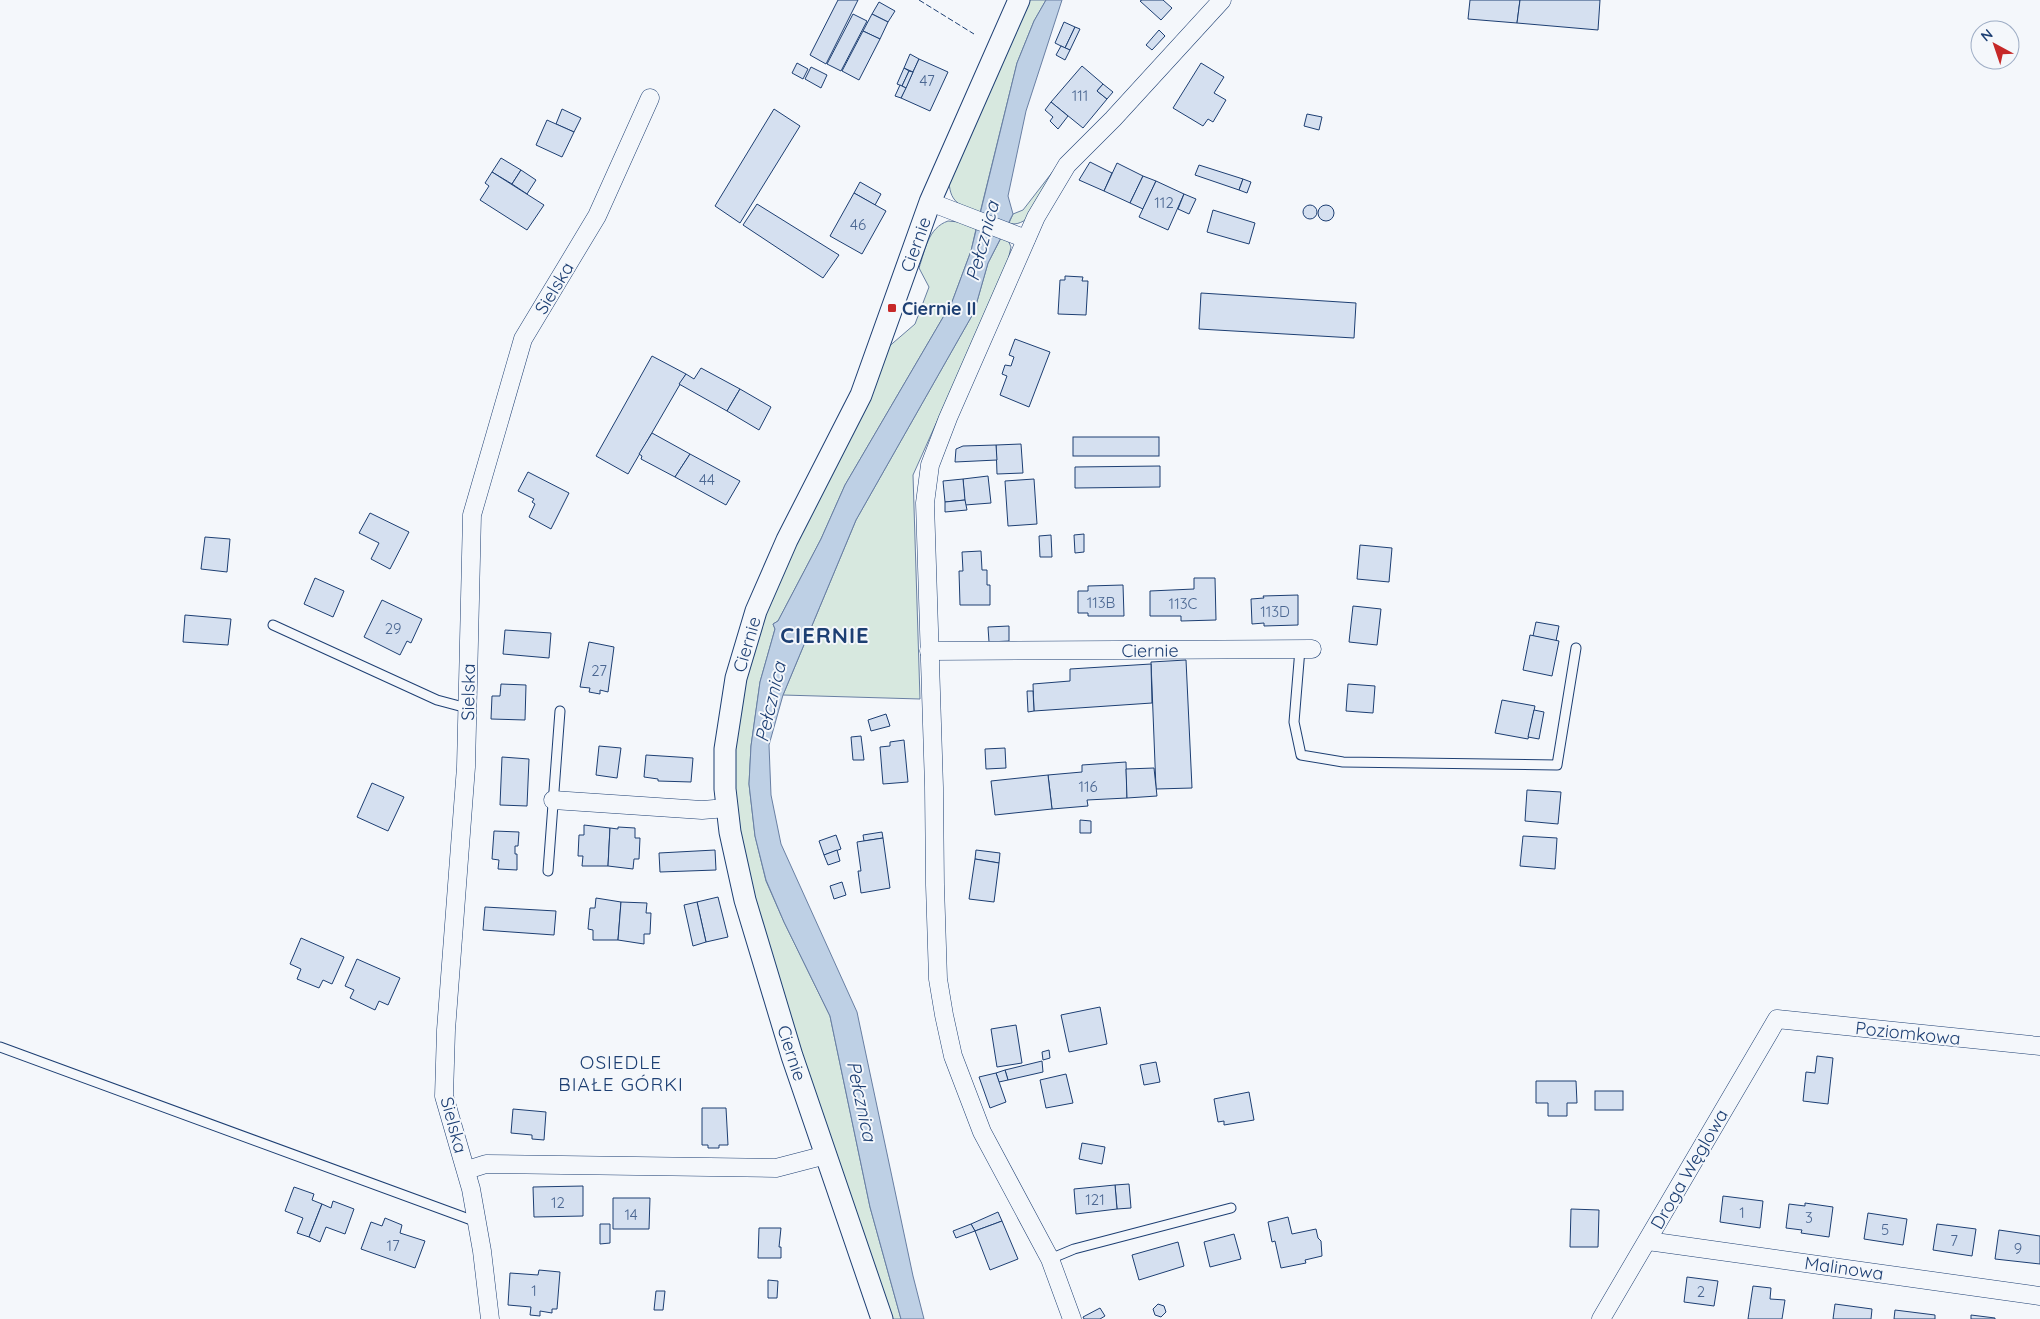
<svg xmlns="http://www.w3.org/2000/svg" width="2040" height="1319" font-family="Quicksand,sans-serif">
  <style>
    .green { fill: #d7e8df; stroke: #687fa3 }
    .water { fill: #bed0e5; stroke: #687fa3 }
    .building { fill: #d5e0f0; stroke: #1d3f73 }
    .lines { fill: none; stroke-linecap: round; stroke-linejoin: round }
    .service-casing { stroke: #1d3f73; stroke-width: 11 }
    .minor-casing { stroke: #1d3f73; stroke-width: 19 }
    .tertiary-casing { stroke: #1d3f73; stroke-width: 23 }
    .service { stroke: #f4f7fb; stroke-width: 9 }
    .minor { stroke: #f4f7fb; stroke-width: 18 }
    .tertiary { stroke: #f4f7fb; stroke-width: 21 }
    .fence { stroke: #1d3f73; stroke-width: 1; stroke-dasharray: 6 2.5; stroke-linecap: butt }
    .poi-dot { fill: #c62828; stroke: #f4f7fb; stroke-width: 2 }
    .labels { text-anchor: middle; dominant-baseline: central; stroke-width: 4; stroke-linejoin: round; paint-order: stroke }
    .number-label { font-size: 15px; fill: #4b6792 }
    .street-label { font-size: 18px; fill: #1d3f73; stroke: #f4f7fb }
    .poi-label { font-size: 18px; font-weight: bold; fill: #1d3f73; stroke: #f4f7fb; text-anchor: start }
    .water-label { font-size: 19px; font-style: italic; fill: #1d3f73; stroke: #f4f7fb }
    .neighbourhood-label { font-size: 19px; letter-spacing: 1px; fill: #1d3f73; stroke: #f4f7fb }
    .district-label { font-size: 22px; font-weight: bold; letter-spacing: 1px; fill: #1d3f73; stroke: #f4f7fb }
  </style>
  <rect width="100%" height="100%" fill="#f4f7fb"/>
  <g class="green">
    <path d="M1029,0H1046L1034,21L1017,63L980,213C959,205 949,203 949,178Z"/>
    <path d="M1061,161L1031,215C1025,221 1017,226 1009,223L1013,214L1023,210Z"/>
    <path d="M948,221L959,222L976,229L971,251L952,302L845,485L821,539L778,621L773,624L775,629L760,682L751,746L749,784L755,836L766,881L784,922L830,1016L870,1207L901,1319H890L801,1052L753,896L738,830L733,788L734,749L744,683L763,616L886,349L915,324L929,287L919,268C925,250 928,228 948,221Z"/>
    <path d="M1001,238L1008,240L1011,247L1007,265L913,475L920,699L783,695L856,520L974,312L988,263Z"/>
  </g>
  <path class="water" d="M1046,0H1062L1026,111L1008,196L1013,214L988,263L974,312L856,520L783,695L769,745L771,795L781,844L857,1012L913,1276L924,1319H901L870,1207L830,1016L784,922L766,880L755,836L749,784L751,746L760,682L775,629L773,624L778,621L821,539L845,485L952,302L971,251L1017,63L1034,21Z"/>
  <g class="building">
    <path d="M838,0H858L826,64L810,55Z"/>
    <path d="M1142,0H1163L1172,8L1161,20L1140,1Z"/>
    <path d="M1470,0H1520L1517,23L1468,19Z"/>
    <path d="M1520,0H1600L1598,30L1517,23Z"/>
    <path d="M879,2L895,11L888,22L872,14Z"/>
    <path d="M853,14L867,21L841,71L827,64Z"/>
    <path d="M872,14L888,22L880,39L863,31Z"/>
    <path d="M1064,22L1075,27L1065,48L1055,43Z"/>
    <path d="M1075,27L1080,29L1070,50L1065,48Z"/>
    <path d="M1159,30L1165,36L1152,50L1146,45Z"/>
    <path d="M863,31L880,39L859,80L842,71Z"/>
    <path d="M1061,46L1070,50L1065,60L1056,55Z"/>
    <path d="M910,54L919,59L913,72L904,68Z"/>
    <path d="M919,59L948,72L930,111L901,98Z"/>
    <path d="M797,63L808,69L803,79L792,73Z"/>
    <path d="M1201,63L1224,77L1214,93L1226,100L1213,122L1208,119L1203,126L1173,108Z"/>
    <path d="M1082,66L1103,84L1097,91L1107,99L1083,128L1051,102Z"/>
    <path d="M811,67L827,75L821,88L805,79Z"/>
    <path d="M904,68L909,71L902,86L897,84Z"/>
    <path d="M909,71L913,72L906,88L902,86Z"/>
    <path d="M1103,84L1113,92L1107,99L1097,91Z"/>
    <path d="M900,85L906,88L901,98L895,96Z"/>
    <path d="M1051,102L1068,116L1058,129L1050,121L1053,117L1045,110Z"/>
    <path d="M562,109L581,118L574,132L556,124Z"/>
    <path d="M774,109L800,126L740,223L715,206Z"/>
    <path d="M1307,114L1322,117L1319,130L1304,126Z"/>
    <path d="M547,120L574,132L562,157L536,145Z"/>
    <path d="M501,158L521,170L512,184L492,172Z"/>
    <path d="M1090,162L1112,173L1104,191L1079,180Z"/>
    <path d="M1117,163L1143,176L1130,203L1104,191Z"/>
    <path d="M1199,165L1243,179L1239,190L1195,175Z"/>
    <path d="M521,170L536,180L527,194L512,184Z"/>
    <path d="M492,172L544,205L527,230L480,200L489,186L485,183Z"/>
    <path d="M1143,176L1156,181L1143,209L1130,203Z"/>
    <path d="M1243,179L1251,182L1247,193L1239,190Z"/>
    <path d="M1156,181L1184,194L1168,230L1139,217Z"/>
    <path d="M860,182L881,194L875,205L854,193Z"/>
    <path d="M854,193L886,211L862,254L830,236Z"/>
    <path d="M1184,194L1196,199L1189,214L1178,209Z"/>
    <path d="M757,204L839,255L823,278L743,225Z"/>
    <circle cx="1310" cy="212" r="7"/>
    <circle cx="1326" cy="213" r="8"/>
    <path d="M1213,210L1255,223L1249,244L1207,232Z"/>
    <path d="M1065,276L1083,277L1082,281H1088L1086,315L1058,314L1060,280H1065Z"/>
    <path d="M1201,293L1356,303L1354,338L1199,329Z"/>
    <path d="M1015,339L1050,352L1029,407L1000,395L1007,376L1002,374L1005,365L1011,366L1014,357L1009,355Z"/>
    <path d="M652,356L686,374L628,474L596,456Z"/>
    <path d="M701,368L740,389L727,411L679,384L686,374L694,379Z"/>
    <path d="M740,389L771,407L759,430L727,411Z"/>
    <path d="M652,433L690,454L675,477L641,459L642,456L639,454Z"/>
    <rect x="1073" y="437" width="86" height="19"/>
    <path d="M1021,444L1023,473L997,474L996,445Z"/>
    <path d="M996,445L997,460L955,462L956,449L963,446Z"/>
    <path d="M690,454L740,481L726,505L675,477Z"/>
    <path d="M1160,466V487L1075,488V467Z"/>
    <path d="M528,472L569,493L551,529L529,517L535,504L532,502L534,499L518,491Z"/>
    <path d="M988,476L991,503L965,505L963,479Z"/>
    <path d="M963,479L965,500L945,502L943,481Z"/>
    <path d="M1034,479L1037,524L1008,526L1005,481Z"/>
    <path d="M965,500L967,510L945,512V502Z"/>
    <path d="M370,513L409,532L390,569L371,559L379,543L359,533Z"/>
    <path d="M1084,534V552L1075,553L1074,535Z"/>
    <path d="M1051,535L1052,557H1040L1039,536Z"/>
    <path d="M205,537L230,539L227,572L201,569Z"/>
    <path d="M1360,545L1392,548L1389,582L1357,579Z"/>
    <path d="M981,551L982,570H987V585H990V605H960L959,571H963L962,552Z"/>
    <path d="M315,578L344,591L333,617L304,604Z"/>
    <path d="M1194,578H1215L1216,620L1181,621V616H1150V591L1194,589Z"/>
    <path d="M1123,585L1124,616H1088V613H1078V591H1088V586Z"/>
    <path d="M1298,595V625L1264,626V623L1252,624L1251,599L1264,598L1263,596Z"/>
    <path d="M382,600L422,619L411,643L407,641L400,655L364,637Z"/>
    <path d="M1353,606L1381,609L1377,645L1349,642Z"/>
    <path d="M185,615L231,619L228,645L183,642Z"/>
    <path d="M1536,622L1559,626L1556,641L1533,636Z"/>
    <path d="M1009,626V641L989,642L988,627Z"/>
    <path d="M505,630L551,633L549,658L503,654Z"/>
    <path d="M1530,635L1559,641L1552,676L1523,670Z"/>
    <path d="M589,642L614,647L608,692L600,690V694L589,692L590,688L580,687Z"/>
    <path d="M1186,660L1192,788L1156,789L1151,662Z"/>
    <path d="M1151,664L1152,703L1034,711L1033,684L1070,681V669Z"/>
    <path d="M501,684L526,685L525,720L491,719L492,696H500Z"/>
    <path d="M1348,684L1375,686L1373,713L1346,711Z"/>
    <path d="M1027,691H1033L1034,711L1028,712Z"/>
    <path d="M1502,700L1535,706L1528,739L1495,733Z"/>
    <path d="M1534,710L1544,712L1539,739L1528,737Z"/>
    <path d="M886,714L890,726L871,731L868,720Z"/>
    <path d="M861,736L864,760H853L851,737Z"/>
    <path d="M904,740L908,782L883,784L880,747L890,746V742Z"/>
    <path d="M599,746L621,748L617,778L596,775Z"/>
    <path d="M1005,748L1006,768L986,769L985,749Z"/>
    <path d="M646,755L693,758L691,782L658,781V779L644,777Z"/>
    <path d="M502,757L529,759L527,806L500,805Z"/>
    <path d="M1126,762L1127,798L1087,800L1088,806L1052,809L1048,775L1082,772V765Z"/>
    <path d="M1154,768L1157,796L1127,798L1126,769Z"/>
    <path d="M1048,775L1052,809L995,815L991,781Z"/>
    <path d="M372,783L404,797L388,831L357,817Z"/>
    <path d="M1527,790L1561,792L1558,824L1525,821Z"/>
    <path d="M1080,820L1091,821V833H1080Z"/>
    <path d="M584,825L610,828L608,866H582L583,856H578L579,835H584Z"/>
    <path d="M618,827L635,828V838H640L639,859H634L633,869L608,866L610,828L618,829Z"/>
    <path d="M494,831L519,832L518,846H515V854H517V870L498,869L499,860L492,859Z"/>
    <path d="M882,832L883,838L864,841L863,835Z"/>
    <path d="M836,835L841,849L824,855L819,841Z"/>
    <path d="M1523,836L1557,838L1555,869L1520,866Z"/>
    <path d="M883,838L890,888L861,893L858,871H861L857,842Z"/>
    <path d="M715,850L716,870L660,872L659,853Z"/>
    <path d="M837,850L840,861L828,865L824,855Z"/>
    <path d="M976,850L1000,853L999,863L975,859Z"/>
    <path d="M975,859L999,863L994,902L969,899Z"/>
    <path d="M842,882L846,895L834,899L830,886Z"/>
    <path d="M718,897L728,937L706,942L697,902Z"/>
    <path d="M596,898L621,902L618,940H593V930L588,929L590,908H595Z"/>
    <path d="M621,902L647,903L646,913H651L650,934H644V944L618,940Z"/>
    <path d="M697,902L706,942L693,946L684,905Z"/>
    <path d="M485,907L556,911L554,935L483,930Z"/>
    <path d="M301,938L344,957L332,984L323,980L319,988L297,979L301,969L290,964Z"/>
    <path d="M357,959L400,978L388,1005L379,1001L375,1010L350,998L354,990L345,986Z"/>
    <path d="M1100,1007L1107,1044L1069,1052L1061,1015Z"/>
    <path d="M1016,1025L1022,1063L997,1067L991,1029Z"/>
    <path d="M1049,1050L1050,1058L1043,1060L1042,1052Z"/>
    <path d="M1817,1056L1833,1058L1828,1104L1803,1101L1806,1072L1815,1073Z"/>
    <path d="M1042,1061L1043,1072L1008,1080L1005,1070Z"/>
    <path d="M1156,1062L1160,1082L1144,1085L1140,1065Z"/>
    <path d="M1005,1070L1008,1080L999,1082L996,1073Z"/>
    <path d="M996,1073L1006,1102L990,1108L979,1077Z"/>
    <path d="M1066,1074L1073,1103L1046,1108L1040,1080Z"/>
    <path d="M1536,1081H1576L1577,1103H1567V1116H1548V1103H1536Z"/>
    <rect x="1595" y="1091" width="28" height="19"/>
    <path d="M1249,1092L1254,1120L1224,1125V1121L1218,1122L1214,1099Z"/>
    <path d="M702,1108H726L728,1145H719V1148H708V1145H702Z"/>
    <path d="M513,1109L546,1112L544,1140L532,1139V1135L511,1133Z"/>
    <path d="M1082,1143L1105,1147L1102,1164L1079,1159Z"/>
    <path d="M1129,1184L1131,1208L1117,1209L1115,1185Z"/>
    <path d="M1115,1185L1117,1209L1076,1214L1074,1189Z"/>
    <path d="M583,1186V1216L534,1217L533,1187Z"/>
    <path d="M294,1187L314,1194L312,1200L322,1204L309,1237L297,1233L303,1218L285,1211Z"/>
    <path d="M1723,1196L1763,1201L1760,1228L1720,1222Z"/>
    <path d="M613,1198H650L649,1229H613Z"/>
    <path d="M333,1201L354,1209L345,1234L326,1227L320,1242L309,1237L322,1204L331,1208Z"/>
    <path d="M1805,1203L1833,1207L1829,1237L1801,1233L1802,1230L1786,1228L1789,1204L1805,1206Z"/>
    <path d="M1571,1209L1599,1210L1598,1247H1570Z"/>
    <path d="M998,1212L1002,1221L975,1231L971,1224Z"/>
    <path d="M1868,1213L1907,1219L1903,1245L1864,1239Z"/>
    <path d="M1288,1217L1292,1234L1316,1229L1318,1238L1321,1241L1322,1256L1305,1260L1306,1263L1281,1268L1275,1241L1272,1242L1268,1222Z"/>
    <path d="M385,1218L402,1225L400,1233L425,1241L415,1268L361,1249L371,1222L382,1226Z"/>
    <path d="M1002,1221L1018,1259L990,1270L975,1231Z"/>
    <path d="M600,1224H610V1243L600,1244Z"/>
    <path d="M971,1224L975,1231L956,1238L953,1231Z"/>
    <path d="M1937,1224L1976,1229L1972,1256L1933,1250Z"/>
    <path d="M759,1228H781L779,1247H781V1258H758Z"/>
    <path d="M1999,1230L2040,1236V1264L1995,1259Z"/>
    <path d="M1234,1234L1241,1259L1210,1267L1204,1242Z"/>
    <path d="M1178,1242L1184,1266L1139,1280L1132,1255Z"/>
    <path d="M539,1270L560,1272L557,1309H552V1313L540,1311V1316L530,1315L531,1307L508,1305L510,1273L538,1275Z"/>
    <path d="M1687,1277L1718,1281L1714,1306L1684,1302Z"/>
    <path d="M768,1280L778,1281L777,1298H768Z"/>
    <path d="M1753,1286L1771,1288L1770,1299L1785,1300L1782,1319H1748Z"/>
    <path d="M656,1291H665L663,1310H654Z"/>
    <path d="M1158,1304L1164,1306L1166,1312L1161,1317L1155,1315L1153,1309Z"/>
    <path d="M1835,1304L1872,1309L1871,1319H1833Z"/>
    <path d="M1100,1308L1105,1316L1100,1319H1084L1083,1317Z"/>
    <path d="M1895,1310L1935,1315V1319H1894Z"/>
    <path d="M1971,1315L1995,1318V1319H1971Z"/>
  </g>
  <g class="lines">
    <g class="service-casing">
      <g id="service">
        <path d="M273,625L437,700L467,708"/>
        <path d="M1300,649L1294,722L1301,755L1343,762L1557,765L1576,648"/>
        <path d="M548,871L560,711"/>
        <path d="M0,1047L477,1222"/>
        <path d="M1050,1259L1074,1249L1231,1208"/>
      </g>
    </g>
    <g class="minor-casing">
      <g id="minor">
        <path d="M930,202L1026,239"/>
        <path id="s1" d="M929,651L1312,649"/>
        <path d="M553,800L702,810L727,808"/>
        <path d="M467,1170L486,1164L776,1168L826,1155"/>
        <path d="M1648,1241L2040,1296"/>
        <path d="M490,1319L482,1251L471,1189L444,1096L446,1030L466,767L472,515L523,339L597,216L650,98"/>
        <path d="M1072,1319L1050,1259L982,1132L953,1056L944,1015L938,979L935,885L934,787L925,503L930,465L948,418L1036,217L1067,165L1113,119L1222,0"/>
        <path d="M1601,1319L1777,1019L2040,1046"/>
      </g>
    </g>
    <g class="tertiary-casing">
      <g id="tertiary">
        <path id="s2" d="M882,1319L792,1056L745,900L730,832L725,789V749L736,678L756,611L787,540L861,395L930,202L1019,0"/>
      </g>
    </g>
    <use href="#service" class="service"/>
    <use href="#minor" class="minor"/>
    <use href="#tertiary" class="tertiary"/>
    <path class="fence" d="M919,0L974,34"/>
  </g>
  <rect class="poi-dot" x="887" y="303" width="10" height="10" rx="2.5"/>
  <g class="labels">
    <g class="number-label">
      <text x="927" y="80">47</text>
      <text x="1080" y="95">111</text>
      <text x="1164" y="202">112</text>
      <text x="858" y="224">46</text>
      <text x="707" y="479">44</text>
      <text x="1101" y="602">113B</text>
      <text x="1183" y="603">113C</text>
      <text x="1275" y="611">113D</text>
      <text x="393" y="628">29</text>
      <text x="599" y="670">27</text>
      <text x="1088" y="786">116</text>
      <text x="1095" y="1199">121</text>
      <text x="558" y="1202">12</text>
      <text x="1742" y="1212">1</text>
      <text x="631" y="1214">14</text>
      <text x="1809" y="1217">3</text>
      <text x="1885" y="1229">5</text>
      <text x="1954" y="1240">7</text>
      <text x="393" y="1245">17</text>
      <text x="2018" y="1248">9</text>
      <text x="534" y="1290">1</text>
      <text x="1701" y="1291">2</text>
    </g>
    <g class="street-label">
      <text stroke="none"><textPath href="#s2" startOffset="1136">Ciernie</textPath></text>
      <text transform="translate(554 288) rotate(-59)">Sielska</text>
      <text stroke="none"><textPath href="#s2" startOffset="701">Ciernie</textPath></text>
      <text stroke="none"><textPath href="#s1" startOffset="221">Ciernie</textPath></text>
      <text transform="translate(468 692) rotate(-89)">Sielska</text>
      <text transform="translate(1908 1033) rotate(6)">Poziomkowa</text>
      <text transform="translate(792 1053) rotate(72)">Ciernie</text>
      <text transform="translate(454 1125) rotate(75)">Sielska</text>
      <text transform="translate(1689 1169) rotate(-60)">Droga Węglowa</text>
      <text transform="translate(1844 1268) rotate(8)">Malinowa</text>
    </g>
    <g class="poi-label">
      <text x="902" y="308">Ciernie II</text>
    </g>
    <g class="water-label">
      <text transform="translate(982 241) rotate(-75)">Pełcznica</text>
      <text transform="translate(770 702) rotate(-77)">Pełcznica</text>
      <text transform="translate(862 1101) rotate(78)">Pełcznica</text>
    </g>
    <g class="neighbourhood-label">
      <text x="621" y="1062">OSIEDLE<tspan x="621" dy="22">BIAŁE GÓRKI</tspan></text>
    </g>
    <g class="district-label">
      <text x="825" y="635">CIERNIE</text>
    </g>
  </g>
  <g transform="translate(1995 45) rotate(320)"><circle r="24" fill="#f4f7fb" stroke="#9eadc5"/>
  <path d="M0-4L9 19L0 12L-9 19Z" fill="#c62828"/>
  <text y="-8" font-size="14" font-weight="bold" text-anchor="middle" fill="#1d3f73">N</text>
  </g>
</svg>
